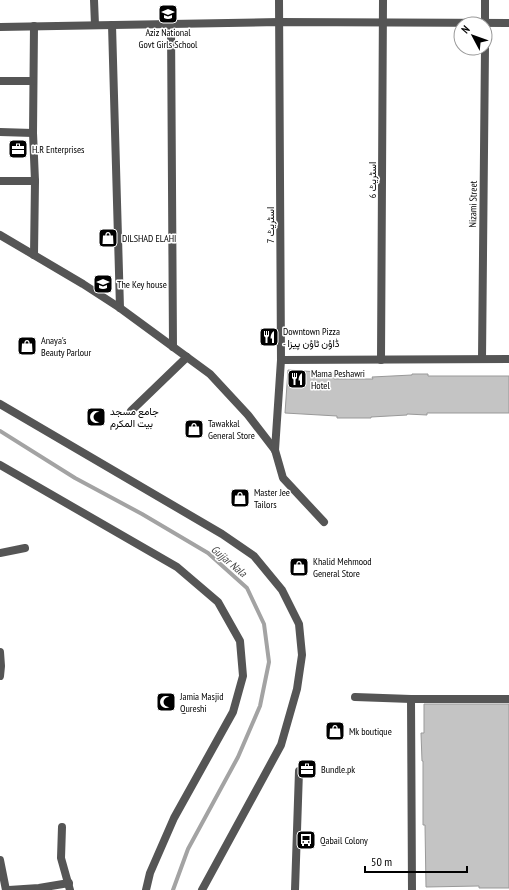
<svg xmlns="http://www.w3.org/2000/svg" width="509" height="890" font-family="'PT Sans Narrow',Vazirmatn,sans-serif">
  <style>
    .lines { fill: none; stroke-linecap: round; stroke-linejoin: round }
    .stream { stroke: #a3a3a3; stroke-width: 4 }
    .building { fill: #c4c4c4; stroke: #999 }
    .street { stroke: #555; stroke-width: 8 }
    .labels { text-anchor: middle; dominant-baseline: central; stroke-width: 3; stroke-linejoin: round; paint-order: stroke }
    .poi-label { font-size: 10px; fill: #000; stroke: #fff; text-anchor: start }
    .street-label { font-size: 10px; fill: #000; stroke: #fff }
    .water-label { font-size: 11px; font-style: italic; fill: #444; stroke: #fff }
  </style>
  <rect width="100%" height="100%" fill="#fff"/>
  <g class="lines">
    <path class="stream" d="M0,431L75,478L142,514L208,553L247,588L264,624L269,662L260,706L238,757L188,849L173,890"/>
  </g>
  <g class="building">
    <path d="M288,370L335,373L334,379H373L372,377L412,375V374H428V376H509V413H427V415L407,414V415L371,417V418H337V416L285,413Z"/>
    <path d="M424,704H509V888H479V886L426,887L425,825H423V761H422L421,733H424Z"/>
  </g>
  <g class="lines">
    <g class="street">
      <path d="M94,0L95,25"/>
      <path d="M171,24L173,347"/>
      <path d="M112,25L120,308"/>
      <path d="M34,26L33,133L35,181L34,255"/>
      <path d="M0,27L279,22L509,23"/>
      <path d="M485,36V0"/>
      <path d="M0,81H33"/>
      <path d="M0,132L33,133"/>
      <path d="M0,181H35"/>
      <path d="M0,235L83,284L120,308L210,374L248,415L275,450L283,478L324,522"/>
      <path d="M482,359L485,48"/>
      <path d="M281,360L509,359"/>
      <path d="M381,360L383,0"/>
      <path d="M0,404L222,534L254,556L282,590L299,624L302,655L297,689L281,745L202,890"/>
      <path d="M131,411L187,357"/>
      <path d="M275,450L281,360L279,0"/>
      <path d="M0,465L177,567L218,602L240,641L243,676L233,712L174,818L150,873L146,890"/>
      <path d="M0,553L25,548"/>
      <path d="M0,652L1,666L0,676"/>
      <path d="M355,697L411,699H509"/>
      <path d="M411,699L412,890"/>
      <path d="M62,827L61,858L70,890"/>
      <path d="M0,860L6,890"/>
      <path d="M9,890L39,888L69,883"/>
      <path d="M295,890L299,771"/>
    </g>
  </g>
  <defs>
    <g id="school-square" transform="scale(1)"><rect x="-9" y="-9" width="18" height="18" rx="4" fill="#000" stroke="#fff"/><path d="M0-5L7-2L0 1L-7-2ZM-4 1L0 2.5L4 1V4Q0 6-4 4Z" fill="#fff"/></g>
    <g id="office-square" transform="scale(1)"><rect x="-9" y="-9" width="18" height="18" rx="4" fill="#000" stroke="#fff"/><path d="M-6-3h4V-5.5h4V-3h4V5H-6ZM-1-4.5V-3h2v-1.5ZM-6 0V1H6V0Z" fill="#fff"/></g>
    <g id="shop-square" transform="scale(1)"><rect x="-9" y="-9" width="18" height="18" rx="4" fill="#000" stroke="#fff"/><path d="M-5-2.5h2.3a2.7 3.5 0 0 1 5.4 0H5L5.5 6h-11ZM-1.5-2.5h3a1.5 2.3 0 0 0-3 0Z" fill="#fff"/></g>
    <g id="restaurant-square" transform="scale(1)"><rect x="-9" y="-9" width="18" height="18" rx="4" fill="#000" stroke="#fff"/><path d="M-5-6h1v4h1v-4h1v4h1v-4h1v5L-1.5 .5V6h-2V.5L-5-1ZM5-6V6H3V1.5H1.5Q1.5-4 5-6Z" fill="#fff"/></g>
    <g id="mosque-square" transform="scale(1)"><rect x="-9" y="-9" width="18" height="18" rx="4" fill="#000" stroke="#fff"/><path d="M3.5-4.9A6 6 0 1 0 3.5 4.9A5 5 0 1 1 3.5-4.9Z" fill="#fff"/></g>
    <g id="bus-square" transform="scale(1)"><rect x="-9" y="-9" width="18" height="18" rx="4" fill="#000" stroke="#fff"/><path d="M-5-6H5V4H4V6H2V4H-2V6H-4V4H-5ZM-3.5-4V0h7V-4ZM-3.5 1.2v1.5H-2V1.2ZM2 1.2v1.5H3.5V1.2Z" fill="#fff"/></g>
  </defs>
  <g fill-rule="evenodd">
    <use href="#school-square" x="168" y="14"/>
    <use href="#office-square" x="18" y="149"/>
    <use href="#shop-square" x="108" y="238"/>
    <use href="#school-square" x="103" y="284"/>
    <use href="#restaurant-square" x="269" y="337"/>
    <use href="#shop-square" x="27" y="346"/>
    <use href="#restaurant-square" x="297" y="379"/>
    <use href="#mosque-square" x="96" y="417"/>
    <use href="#shop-square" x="194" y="429"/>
    <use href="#shop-square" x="240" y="498"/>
    <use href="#shop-square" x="299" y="567"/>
    <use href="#mosque-square" x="166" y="702"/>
    <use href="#shop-square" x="335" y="731"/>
    <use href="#office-square" x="307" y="769"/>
    <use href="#bus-square" x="306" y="840"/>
  </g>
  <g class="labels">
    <g class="poi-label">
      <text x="168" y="32" text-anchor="middle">Aziz National<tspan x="168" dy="12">Govt Girls School</tspan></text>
      <text x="32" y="149">H.R Enterprises</text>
      <text x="122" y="238">DILSHAD ELAHI</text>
      <text x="117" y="284">The Key house</text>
      <text x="283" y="331">Downtown Pizza<tspan x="283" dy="12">- ڈاؤن ٹاؤن پیزا</tspan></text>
      <text x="41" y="340">Anaya's<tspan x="41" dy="12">Beauty Parlour</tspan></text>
      <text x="311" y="373">Mama Peshawri<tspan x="311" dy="12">Hotel</tspan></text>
      <text x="110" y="411">جامع مسجد<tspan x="110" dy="12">بیت المکرم</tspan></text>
      <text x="208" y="423">Tawakkal<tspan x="208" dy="12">General Store</tspan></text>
      <text x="254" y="492">Master Jee<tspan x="254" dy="12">Tailors</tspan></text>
      <text x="313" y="561">Khalid Mehmood<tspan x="313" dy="12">General Store</tspan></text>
      <text x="180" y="696">Jamia Masjid<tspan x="180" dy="12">Qureshi</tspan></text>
      <text x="349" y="731">Mk boutique</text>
      <text x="321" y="769">Bundle.pk</text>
      <text x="320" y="840">Qabail Colony</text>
    </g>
    <g class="street-label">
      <text transform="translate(372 180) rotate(-90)">اسٹریٹ 6</text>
      <text transform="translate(473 204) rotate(-89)">Nizami Street</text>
      <text transform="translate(270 225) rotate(-90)">اسٹریٹ 7</text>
    </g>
    <g class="water-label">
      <text transform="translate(229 561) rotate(40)">Gujjar Nala</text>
    </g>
  </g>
  <g transform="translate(473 36) rotate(311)"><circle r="19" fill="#ffffff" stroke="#999999"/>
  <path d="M0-3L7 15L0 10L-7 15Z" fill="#000000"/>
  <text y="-6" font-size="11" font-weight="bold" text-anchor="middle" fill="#000000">N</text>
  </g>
  <path d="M365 866v6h102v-6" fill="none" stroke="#000000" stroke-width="2"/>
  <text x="371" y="866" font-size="12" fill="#000000" stroke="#ffffff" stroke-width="3" paint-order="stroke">50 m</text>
</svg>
